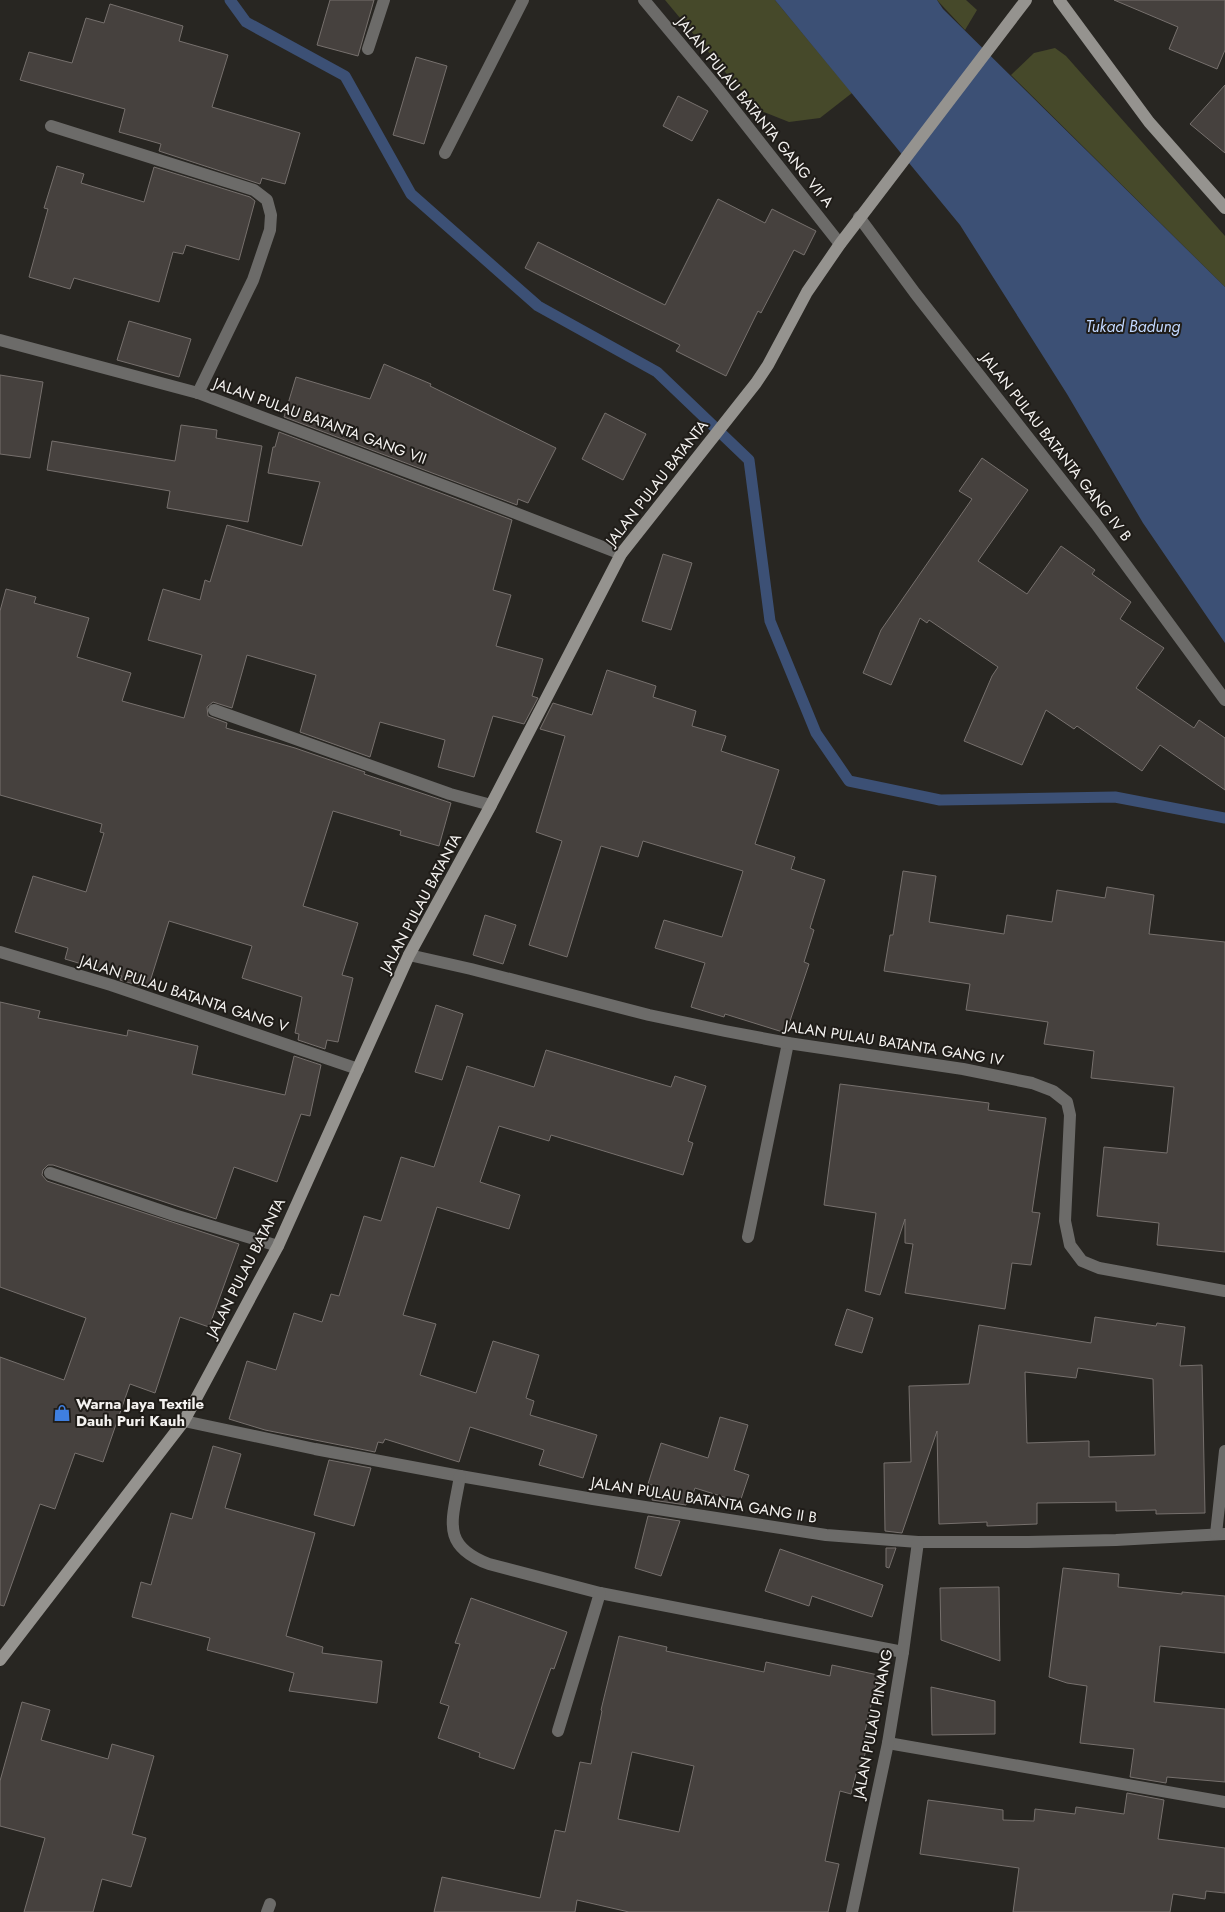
<svg xmlns="http://www.w3.org/2000/svg" width="1225" height="1912" font-family="Jost,sans-serif">
  <style>
    .green { fill: #46492a }
    .water { fill: #3c5075 }
    .lines { fill: none; stroke-linecap: round; stroke-linejoin: round }
    .stream { stroke: #3c5075; stroke-width: 11 }
    .building { fill: #46413e; stroke: #76706d; fill-rule: evenodd }
    .lane { stroke: #6c6b69; stroke-width: 12 }
    .street { stroke: #6c6b69; stroke-width: 12 }
    .secondary { stroke: #95938f; stroke-width: 12 }
    .labels { text-anchor: middle; dominant-baseline: central; stroke-width: 4; stroke-linejoin: round; paint-order: stroke }
    .street-label { font-size: 15px; fill: #f4f2f0; stroke: #1f1c18 }
    .poi-label { font-size: 15px; font-weight: bold; fill: #f4f2f0; stroke: #1f1c18; text-anchor: start }
    .water-label { font-size: 16px; font-style: italic; fill: #c2d8ff; stroke: #1f1c18 }
  </style>
  <rect width="100%" height="100%" fill="#282622"/>
  <g class="green">
    <path d="M665,0H775L852,93L820,118L789,122L756,109Z"/>
    <path d="M937,0H966L977,10L965,30Z"/>
    <path d="M1055,48L1066,56L1225,236V287L1011,75L1034,53Z"/>
  </g>
  <path class="water" d="M775,0H937L943,9L1225,287V643L1143,523L1067,394L960,225Z"/>
  <g class="lines">
    <path class="stream" d="M230,0L246,22L345,76L411,194L538,306L657,372L749,460L770,621L816,733L849,781L940,800L1115,797L1225,818"/>
  </g>
  <g class="building">
    <path d="M330,0H374L358,56L317,45Z"/>
    <path d="M1114,0H1225V50L1217,69L1169,49L1178,27Z"/>
    <path d="M110,4L183,26L179,41L228,55L212,107L300,133L285,184L262,178L260,184L159,151L161,144L119,132L125,109L20,80L29,52L72,63L86,18L104,23Z"/>
    <path d="M416,57L447,66L424,144L393,135Z"/>
    <path d="M1225,85V153L1190,124Z"/>
    <path d="M678,96L708,111L692,141L663,126Z"/>
    <path d="M57,166L84,174L81,183L144,202L154,167L250,197L255,201L239,260L186,245L183,254L173,252L159,302L74,278L70,289L29,277L48,209L44,208Z"/>
    <path d="M718,199L765,223L772,209L816,231L804,255L794,250L761,313L758,311L726,376L676,351L680,345L525,268L538,242L665,305Z"/>
    <path d="M129,321L191,339L179,377L117,360Z"/>
    <path d="M384,364L431,384L430,386L556,448L528,503L518,499L517,505L284,417L296,377L370,399Z"/>
    <path d="M0,375L43,382L30,458L0,454Z"/>
    <path d="M605,413L646,434L623,480L582,459Z"/>
    <path d="M181,425L217,430L216,438L262,446L248,522L167,508L170,491L47,470L52,441L175,461Z"/>
    <path d="M279,432L512,520L493,590L511,595L496,646L543,659L532,696L538,698L524,724L493,716L474,777L438,767L445,740L380,722L370,757L300,732L316,675L247,655L232,708L213,702L207,707L208,716L227,723L226,728L295,748L365,772L364,774L451,803L439,846L400,835L401,831L333,811L303,906L358,923L342,975L353,978L338,1042L327,1040L325,1049L298,1040L299,1034L295,1033L302,997L242,978L252,946L169,921L148,988L120,980L122,976L65,959L68,948L15,932L33,876L86,892L104,833L100,832L102,824L0,795V611L6,589L36,597L34,603L89,618L77,657L131,673L122,701L184,718L202,655L148,640L163,589L200,600L205,580L210,582L227,525L302,546L320,482L268,473L273,447H275Z"/>
    <path d="M982,458L1028,490L978,561L1027,594L1061,546L1095,570L1092,574L1131,602L1120,619L1164,648L1136,688L1194,728L1199,720L1225,738V790L1160,745L1142,771L1077,726L1074,729L1046,710L1022,765L964,741L992,676L998,667L929,620L927,623L920,618L891,685L863,673L881,630L972,499L959,491Z"/>
    <path d="M663,554L692,563L671,630L642,621Z"/>
    <path d="M607,670L656,686L653,697L696,711L692,726L726,736L721,751L779,770L755,844L795,857L791,869L825,880L810,928L814,930L804,962L809,964L786,1033L725,1014L724,1017L691,1007L705,963L655,948L664,920L722,937L743,871L643,841L638,857L601,846L567,957L529,945L562,841L536,832L565,736L540,729L553,703L592,715Z"/>
    <path d="M903,871L936,876L929,922L1004,934L1007,915L1052,922L1057,890L1105,898L1107,887L1154,895L1149,934L1225,942V1252L1157,1245L1159,1223L1097,1216L1104,1147L1167,1153L1174,1087L1091,1078L1094,1051L1044,1044L1048,1022L966,1010L970,984L884,971L890,935H893Z"/>
    <path d="M485,915L516,925L503,964L473,955Z"/>
    <path d="M0,1002L40,1011L38,1018L127,1036L128,1030L198,1046L192,1074L285,1095L294,1056L321,1065L310,1116L301,1114L277,1182L234,1167L216,1219L53,1165H48L43,1170L42,1175L47,1181L239,1244L209,1327L180,1317L155,1393L130,1384L103,1462L75,1453L55,1509L40,1504L4,1606L0,1605V1357L64,1380L86,1318L0,1287Z"/>
    <path d="M436,1005L463,1014L442,1080L415,1072Z"/>
    <path d="M546,1050L671,1087L675,1076L706,1086L688,1141L693,1143L683,1175L551,1135L549,1141L499,1126L480,1182L520,1195L509,1229L437,1207L403,1315L436,1324L420,1375L476,1393L493,1341L539,1355L526,1398L534,1401L530,1415L597,1435L583,1478L539,1465L544,1450L470,1427L459,1462L385,1439L383,1443L378,1442L375,1452L265,1430L229,1419L247,1361L276,1370L294,1313L322,1322L331,1294L339,1296L364,1216L381,1221L401,1157L434,1167L467,1066L534,1087Z"/>
    <path d="M840,1084L989,1103L988,1110L1046,1118L1032,1212L1040,1213L1031,1265L1012,1263L1005,1309L905,1293L913,1244L905,1243V1219L880,1295L865,1291L876,1213L824,1205Z"/>
    <path d="M847,1309L873,1318L862,1353L835,1345Z"/>
    <path d="M1095,1317L1156,1326L1157,1323L1185,1327L1180,1366L1202,1365L1205,1513L1156,1514V1510L1116,1511V1502L1037,1503V1524L987,1526V1522L939,1524L937,1431L902,1533L885,1531L884,1463L911,1462L909,1386L969,1384L979,1325L1091,1343ZM1078,1368L1153,1379L1155,1455L1089,1457V1441L1027,1443L1025,1372L1076,1378Z"/>
    <path d="M720,1417L748,1425L734,1470L749,1475L740,1502L695,1488L692,1496L689,1495L686,1505L652,1500L655,1486L648,1484L661,1443L708,1458Z"/>
    <path d="M213,1446L241,1454L225,1508L315,1533L286,1636L323,1647L322,1653L382,1661L377,1703L289,1691L294,1673L207,1650L210,1638L132,1617L141,1582L151,1585L171,1513L192,1519Z"/>
    <path d="M329,1460L371,1468L354,1526L314,1515Z"/>
    <path d="M648,1516L680,1521L661,1576L635,1568Z"/>
    <path d="M886,1548H896L889,1568L886,1567Z"/>
    <path d="M780,1549L883,1585L872,1617L812,1596L809,1606L765,1591Z"/>
    <path d="M1063,1568L1119,1574L1118,1587L1182,1594V1592L1225,1596V1653L1160,1646L1154,1702L1225,1709V1782L1167,1777L1166,1783L1130,1777L1134,1749L1080,1743L1087,1686L1067,1683L1049,1677Z"/>
    <path d="M999,1587L1000,1661L941,1640L940,1588Z"/>
    <path d="M471,1598L567,1632L554,1669L551,1668L514,1769L479,1757L480,1753L438,1738L449,1706L440,1703L460,1644L455,1643Z"/>
    <path d="M619,1636L667,1647L666,1651L764,1672L766,1662L830,1676L832,1665L878,1675L865,1731L870,1732L861,1771L857,1770L851,1794L840,1791L825,1861L839,1864L828,1912H629L577,1900L575,1912H434L442,1877L540,1898L555,1830L565,1832L580,1762L591,1764L602,1711L601,1710ZM632,1752L694,1766L679,1832L618,1819Z"/>
    <path d="M931,1687L995,1701V1734L932,1735Z"/>
    <path d="M22,1702L50,1710L41,1740L108,1759L112,1744L154,1756L132,1834L146,1838L131,1887L102,1879L93,1912H24L45,1838L0,1826V1781Z"/>
    <path d="M1127,1793L1164,1800L1158,1839L1225,1848V1893L1206,1891L1205,1899L1173,1894L1170,1912H1013L1019,1868L920,1854L928,1800L1003,1810V1820L1034,1821L1035,1809L1075,1814L1076,1807L1124,1814Z"/>
  </g>
  <g class="lines">
    <path class="lane" d="M748,1237L788,1043"/>
    <g class="street">
      <path d="M644,0L714,84L840,244"/>
      <path d="M368,49L384,0"/>
      <path d="M51,126L254,190L267,200L271,215L270,230L253,280L198,393"/>
      <path d="M445,153L523,0"/>
      <path d="M859,217L915,293L1096,524L1225,700"/>
      <path d="M0,340L198,393L469,495L621,554"/>
      <path d="M214,710L450,794L491,805"/>
      <path d="M0,952L111,985L358,1069"/>
      <path d="M409,955L471,969L649,1015L725,1031L788,1043L963,1069L1032,1083L1053,1091L1067,1102L1070,1115L1065,1221L1070,1245L1082,1261L1099,1268L1225,1291"/>
      <path d="M50,1173L174,1215L278,1246"/>
      <path d="M184,1421L315,1449L460,1476L593,1499L826,1535L918,1542H1028L1116,1540L1225,1534"/>
      <path d="M460,1476C453,1519 439,1545 489,1564L600,1593L903,1652"/>
      <path d="M1216,1534L1225,1451"/>
      <path d="M558,1731L600,1593"/>
      <path d="M888,1743L1225,1802"/>
      <path d="M267,1912L270,1904"/>
      <path d="M852,1912L888,1743L903,1652L918,1542"/>
    </g>
    <g class="secondary">
      <path d="M1059,0L1149,122L1225,208"/>
      <path d="M0,1660L184,1421L278,1246L409,955L491,805L621,554L756,383L768,365L807,292L840,244L1026,0"/>
    </g>
  </g>
  <defs>
    <g id="shop-bare" transform="scale(1.35)"><path d="M-5-2.5h2.3a2.7 3.5 0 0 1 5.4 0H5L5.5 6h-11ZM-1.5-2.5h3a1.5 2.3 0 0 0-3 0Z" fill="#3f7fe0" stroke="#1f1c18" stroke-width="2.5" paint-order="stroke"/></g>
  </defs>
  <g fill-rule="evenodd">
    <use href="#shop-bare" x="62" y="1413"/>
  </g>
  <g class="labels">
    <g class="street-label">
      <text transform="translate(755 112) rotate(51)">JALAN PULAU BATANTA GANG VII A</text>
      <text transform="translate(320 421) rotate(20)">JALAN PULAU BATANTA GANG VII</text>
      <text transform="translate(1056 447) rotate(52)">JALAN PULAU BATANTA GANG IV B</text>
      <text transform="translate(657 483) rotate(-52)">JALAN PULAU BATANTA</text>
      <text transform="translate(421 903) rotate(-62)">JALAN PULAU BATANTA</text>
      <text transform="translate(184 994) rotate(18)">JALAN PULAU BATANTA GANG V</text>
      <text transform="translate(894 1043) rotate(9)">JALAN PULAU BATANTA GANG IV</text>
      <text transform="translate(246 1268) rotate(-63)">JALAN PULAU BATANTA</text>
      <text transform="translate(704 1500) rotate(9)">JALAN PULAU BATANTA GANG II B</text>
      <text transform="translate(873 1724) rotate(-79)">JALAN PULAU PINANG</text>
    </g>
    <g class="poi-label">
      <text x="76" y="1404">Warna Jaya Textile<tspan x="76" dy="17">Dauh Puri Kauh</tspan></text>
    </g>
    <g class="water-label">
      <text x="1133" y="326">Tukad Badung</text>
    </g>
  </g>
</svg>
